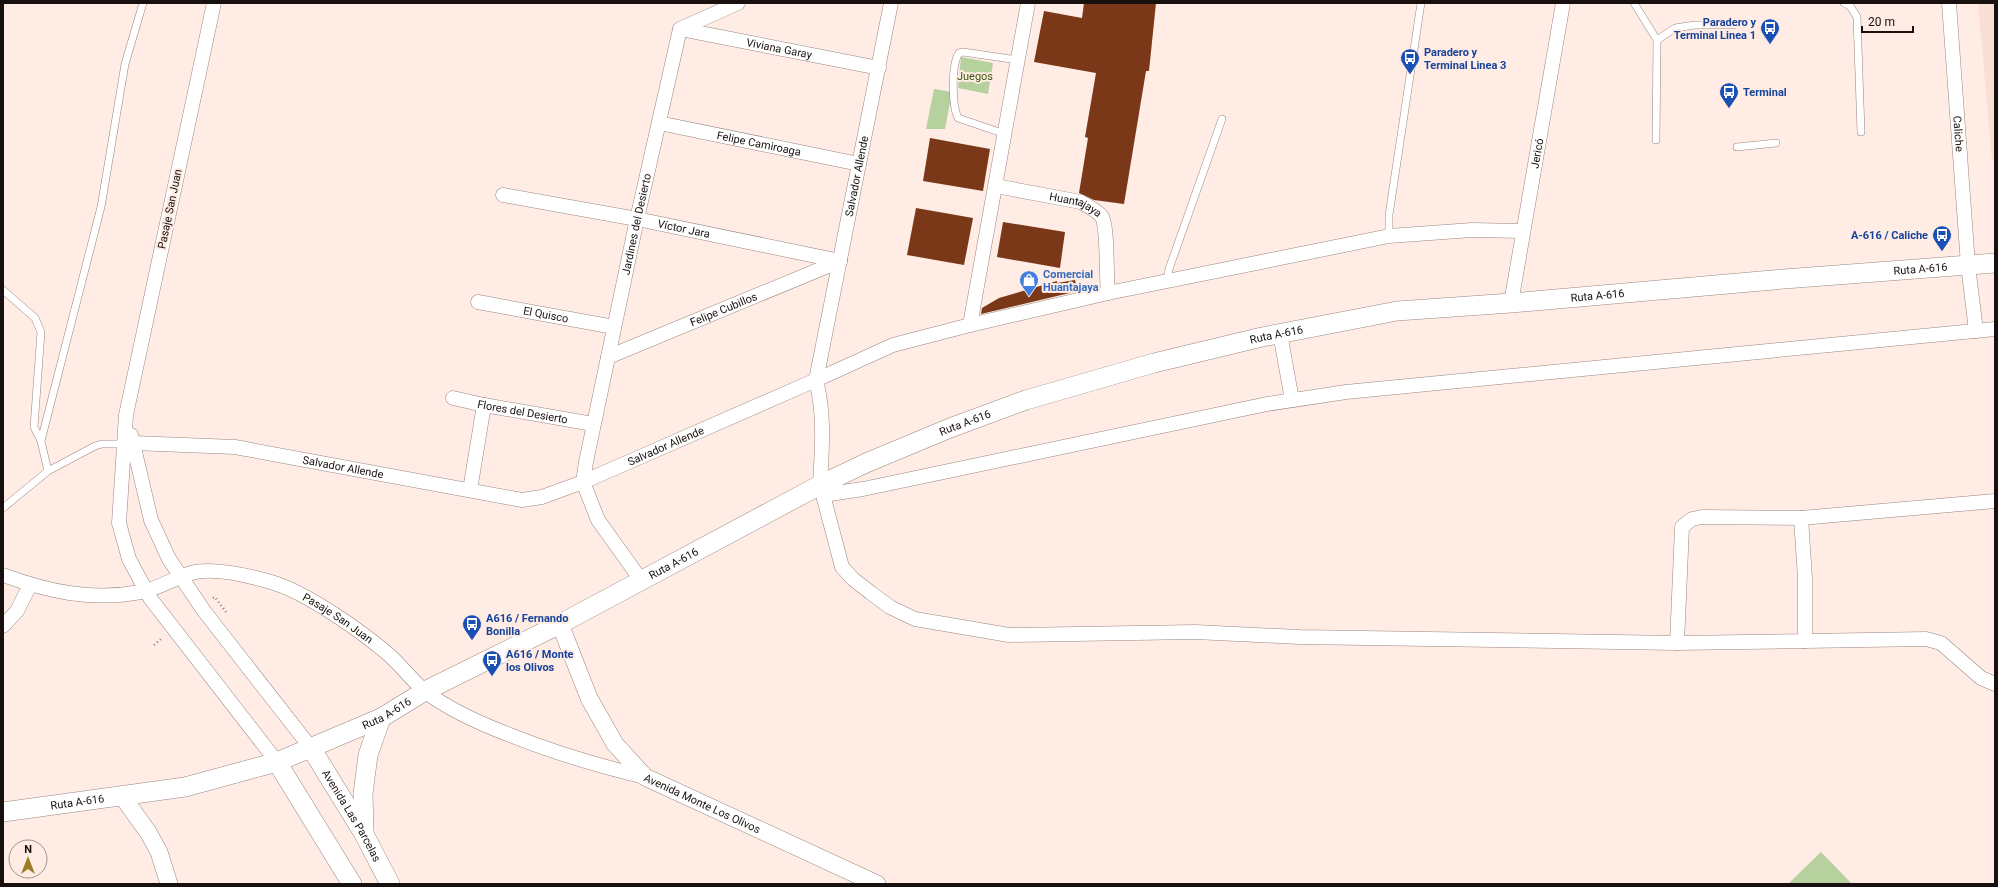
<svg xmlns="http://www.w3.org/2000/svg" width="1998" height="887" font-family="Roboto,sans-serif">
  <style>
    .built { fill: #fadfd4 }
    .green { fill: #b6d09e }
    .building { fill: #7a3819 }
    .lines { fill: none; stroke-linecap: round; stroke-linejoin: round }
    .service-casing { stroke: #988780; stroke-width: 8 }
    .minor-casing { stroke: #988780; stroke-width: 15 }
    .tertiary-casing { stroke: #988780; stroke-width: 18 }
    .secondary-casing { stroke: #988780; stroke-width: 20 }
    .path { stroke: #8f827c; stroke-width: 2.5; stroke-dasharray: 1 3; stroke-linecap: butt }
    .service { stroke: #fff; stroke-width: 7 }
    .minor { stroke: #fff; stroke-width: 14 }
    .tertiary { stroke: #fff; stroke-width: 17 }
    .secondary { stroke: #fff; stroke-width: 19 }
    .labels { text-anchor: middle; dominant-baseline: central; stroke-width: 4; stroke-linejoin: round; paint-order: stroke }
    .transit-label { font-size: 11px; font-weight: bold; fill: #164399; stroke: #ffece4; text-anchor: start }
    .street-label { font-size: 11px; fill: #17100e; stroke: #ffece4 }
    .park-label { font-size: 11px; fill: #39570c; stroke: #ffece4 }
    .shop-label { font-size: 11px; font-weight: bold; fill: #366cbe; stroke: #ffece4; text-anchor: start }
  </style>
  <rect width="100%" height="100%" fill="#ffece4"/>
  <path class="built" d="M1978,3H1995V160H1992Z"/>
  <g class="green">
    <path d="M961,57L993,63L988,94L958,88Z"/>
    <path d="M934,89L952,92L945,129H926Z"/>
    <path d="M1821,852L1852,884H1791L1789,883Z"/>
  </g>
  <g class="building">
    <path d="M1084,3H1156L1149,71H1146L1124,204L1094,200L1079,193L1088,138L1085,137L1096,73L1034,62L1044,11L1082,18Z"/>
    <path d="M930,138L990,149L983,191L923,181Z"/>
    <path d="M916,208L973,218L964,265L907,255Z"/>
    <path d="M1003,222L1065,232L1060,268L997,257Z"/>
    <path d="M1075,280L1078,291L981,314L982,308L999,298L1057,281V283Z"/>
  </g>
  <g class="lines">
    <g class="service-casing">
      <g id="service">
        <path d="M1634,3L1657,40"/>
        <path d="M1844,3L1850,6L1857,17L1861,132"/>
        <path d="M1005,134L958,118C952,106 951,65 959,53L963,52L1018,60"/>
        <path d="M1656,140L1657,40L1675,28L1695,25H1733"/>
        <path d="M1737,147L1776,143"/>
        <path d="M1389,236V215L1421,3"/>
        <path d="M1167,282L1169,269L1222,119"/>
        <path d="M3,290L35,318L41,332L34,427L41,441L48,471L3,508"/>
        <path d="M41,441L101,207L125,64L143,3"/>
        <path d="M48,471L95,446L102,444H124"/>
      </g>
    </g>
    <g class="minor-casing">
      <g id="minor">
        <path d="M214,3L126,415L119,523L129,559L150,598L277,762"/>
        <path id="s1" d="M1949,3L1968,265L1976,331"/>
        <path id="s2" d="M680,29L879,68"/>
        <path id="s3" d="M659,123L859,164"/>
        <path id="s4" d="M996,186L1081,202C1088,206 1098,211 1102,217C1108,228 1106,277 1108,293"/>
        <path id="s5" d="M503,195L637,219L840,261"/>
        <path d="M1522,231L1472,230L1389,236L1108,293L970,325L893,345L816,380C825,415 822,449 820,485L823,495L863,489L1267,404L1346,392L1995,329"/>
        <path id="s6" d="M478,302L614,327"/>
        <path id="s7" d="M1511,303L1563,3"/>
        <path d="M970,325L1028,3"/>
        <path d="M1280,333L1292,400"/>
        <path id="s8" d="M608,357L840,261"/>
        <path id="s9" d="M453,398L484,405L593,424"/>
        <path d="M131,435L151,520L169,559L204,611L311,748"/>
        <path id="s10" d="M133,443L235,447L522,500L542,497L583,482L816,380L891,3"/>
        <path d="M470,490L484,405"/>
        <path d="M823,495L842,567L853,579L871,593L890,607L915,619L1009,635L1195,632L1299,637L1677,643L1805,641V578L1801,518"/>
        <path id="s11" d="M3,575C49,592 92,601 141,592C158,589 174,578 191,573C212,567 250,576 271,582C306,592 361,631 388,654C402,666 412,681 426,692C451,711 481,724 510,735C555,753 599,766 645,777"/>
        <path id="s12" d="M641,580L598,520L583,482L586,462L637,219L680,29L738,3"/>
        <path d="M3,626L17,611L30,585"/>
        <path d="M1805,641L1926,639L1941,643L1981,678L1995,684"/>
        <path d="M1677,643L1682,527L1692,519L1702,517L1801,518L1995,501"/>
      </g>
    </g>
    <g class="tertiary-casing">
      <g id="tertiary">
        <path id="s13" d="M560,624L589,698L615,744L645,777L877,884"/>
        <path d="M122,796L148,832L159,852L169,884"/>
      </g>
    </g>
    <g class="secondary-casing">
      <g id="secondary">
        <path id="s14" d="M311,748L364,834L390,884"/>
        <path d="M277,762L352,884"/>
        <path id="s15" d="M3,812L185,787L277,762L381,718L425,691L560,624L820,485L866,463L950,428L1026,400L1154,363L1262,337L1397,311L1511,303L1784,279L1995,263"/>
        <path d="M364,832L363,794L368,755L381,718"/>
      </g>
    </g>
    <g class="path">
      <path d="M213,598L215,597L226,612"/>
      <path d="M154,645L162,638"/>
    </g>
    <use href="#service" class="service"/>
    <use href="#minor" class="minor"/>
    <use href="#tertiary" class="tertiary"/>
    <use href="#secondary" class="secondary"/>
  </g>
  <defs>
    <g id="bus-pin" transform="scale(1)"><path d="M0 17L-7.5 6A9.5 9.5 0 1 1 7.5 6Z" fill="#1a4fb4" stroke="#ffece4"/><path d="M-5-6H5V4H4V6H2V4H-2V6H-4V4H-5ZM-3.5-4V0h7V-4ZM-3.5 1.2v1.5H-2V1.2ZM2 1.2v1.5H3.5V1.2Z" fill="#fff"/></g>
    <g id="shop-pin" transform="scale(1)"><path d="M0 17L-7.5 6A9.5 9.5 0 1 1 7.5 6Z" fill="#3f7fe0" stroke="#ffece4"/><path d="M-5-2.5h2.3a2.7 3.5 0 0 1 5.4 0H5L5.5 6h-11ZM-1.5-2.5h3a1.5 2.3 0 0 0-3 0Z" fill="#fff"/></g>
  </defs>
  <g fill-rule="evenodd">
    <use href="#bus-pin" x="1770" y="28"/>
    <use href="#bus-pin" x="1410" y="58"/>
    <use href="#bus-pin" x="1729" y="92"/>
    <use href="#bus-pin" x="1942" y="235"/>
    <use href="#shop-pin" x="1029" y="280"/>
    <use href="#bus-pin" x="472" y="624"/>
    <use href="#bus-pin" x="492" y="660"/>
  </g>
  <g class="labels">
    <g class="transit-label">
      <text x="1756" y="22" text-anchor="end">Paradero y<tspan x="1756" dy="13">Terminal Linea 1</tspan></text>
      <text x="1424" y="52">Paradero y<tspan x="1424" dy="13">Terminal Linea 3</tspan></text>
      <text x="1743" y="92">Terminal</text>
      <text x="1928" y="235" text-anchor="end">A-616 / Caliche</text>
      <text x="486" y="618">A616 / Fernando<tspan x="486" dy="13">Bonilla</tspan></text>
      <text x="506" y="654">A616 / Monte<tspan x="506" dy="13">los Olivos</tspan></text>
    </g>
    <g class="street-label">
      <text stroke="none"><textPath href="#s2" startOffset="101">Viviana Garay</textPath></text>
      <text stroke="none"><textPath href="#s1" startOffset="131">Caliche</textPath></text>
      <text stroke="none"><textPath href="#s3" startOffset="102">Felipe Camiroaga</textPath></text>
      <text stroke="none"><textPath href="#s7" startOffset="152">Jericó</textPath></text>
      <text stroke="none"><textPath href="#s10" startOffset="920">Salvador Allende</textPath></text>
      <text stroke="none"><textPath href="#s4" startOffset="82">Huantajaya</textPath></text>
      <text transform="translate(170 209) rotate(-78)">Pasaje San Juan</text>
      <text stroke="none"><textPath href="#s12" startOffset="378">Jardines del Desierto</textPath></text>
      <text stroke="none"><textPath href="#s5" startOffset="184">Víctor Jara</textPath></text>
      <text stroke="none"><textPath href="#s15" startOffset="2019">Ruta A-616</textPath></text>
      <text stroke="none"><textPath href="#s15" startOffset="1695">Ruta A-616</textPath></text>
      <text stroke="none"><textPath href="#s8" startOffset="125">Felipe Cubillos</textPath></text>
      <text stroke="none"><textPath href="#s6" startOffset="69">El Quisco</textPath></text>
      <text stroke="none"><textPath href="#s15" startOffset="1371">Ruta A-616</textPath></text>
      <text stroke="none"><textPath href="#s9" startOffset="71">Flores del Desierto</textPath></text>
      <text stroke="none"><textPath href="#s15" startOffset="1047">Ruta A-616</textPath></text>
      <text stroke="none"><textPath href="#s10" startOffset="548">Salvador Allende</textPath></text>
      <text stroke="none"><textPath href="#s10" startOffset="212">Salvador Allende</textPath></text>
      <text stroke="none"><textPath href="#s15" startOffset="723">Ruta A-616</textPath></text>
      <text stroke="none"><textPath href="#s11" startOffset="352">Pasaje San Juan</textPath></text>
      <text stroke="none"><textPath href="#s15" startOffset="399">Ruta A-616</textPath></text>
      <text stroke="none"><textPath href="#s15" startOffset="75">Ruta A-616</textPath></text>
      <text stroke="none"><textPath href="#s13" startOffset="240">Avenida Monte Los Olivos</textPath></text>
      <text stroke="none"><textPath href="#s14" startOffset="79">Avenida Las Parcelas</textPath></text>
    </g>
    <g class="park-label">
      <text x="975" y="76">Juegos</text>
    </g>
    <g class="shop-label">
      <text x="1043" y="274">Comercial<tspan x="1043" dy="13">Huantajaya</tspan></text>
    </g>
  </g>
  <rect width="1998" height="887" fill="none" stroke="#17100e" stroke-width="8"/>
  <g transform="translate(28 859)"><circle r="19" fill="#ffece4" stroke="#a2948e"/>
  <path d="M0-3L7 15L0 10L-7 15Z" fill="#9e7a26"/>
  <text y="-6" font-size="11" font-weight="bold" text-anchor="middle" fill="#17100e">N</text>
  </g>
  <path d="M1862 26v6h51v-6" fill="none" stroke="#17100e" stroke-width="2"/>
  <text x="1868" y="26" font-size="12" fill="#17100e" stroke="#ffece4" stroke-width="3" paint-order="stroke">20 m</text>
</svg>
